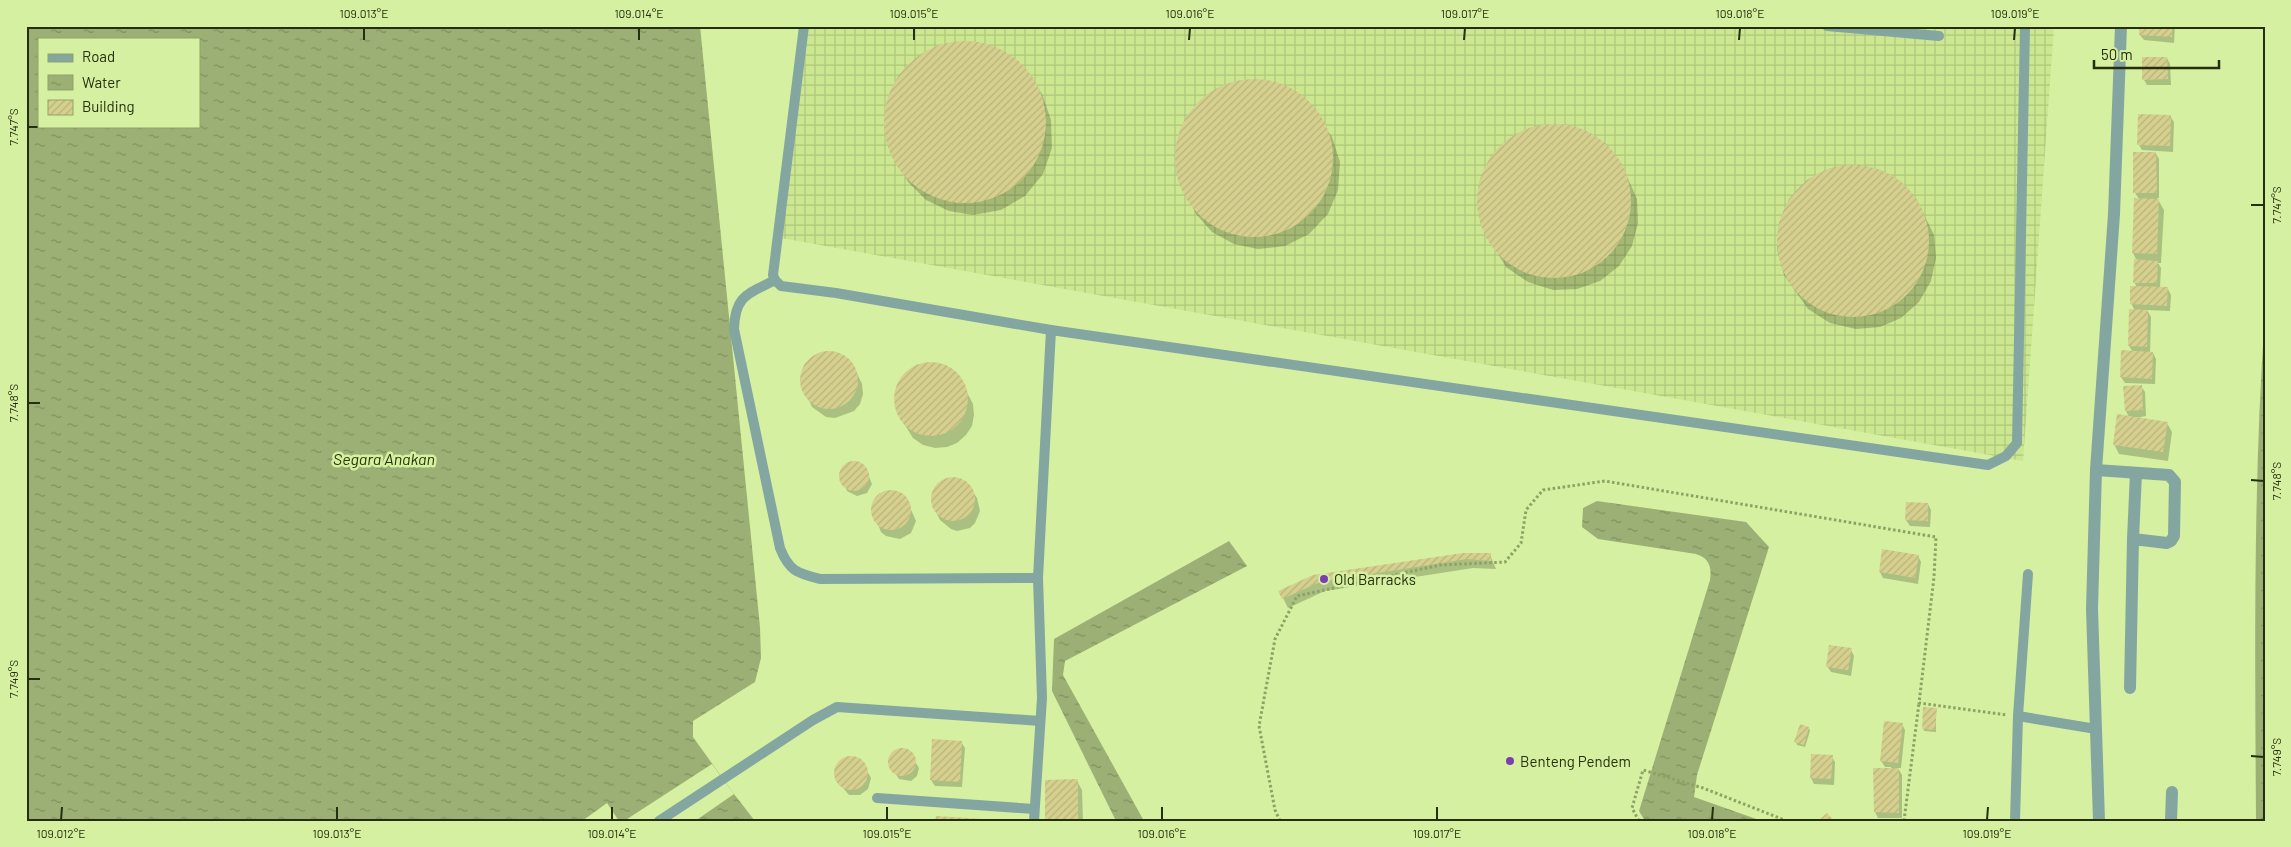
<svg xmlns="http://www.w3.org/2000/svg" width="2291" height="847" font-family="Barlow,sans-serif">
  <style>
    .industrial { fill: url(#industrial-grid) }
    .water { fill: url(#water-ripples); fill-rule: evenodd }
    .pier { fill: #d5f0a0 }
    .shadow { fill: #0003 }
    .building { fill: url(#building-hatch) }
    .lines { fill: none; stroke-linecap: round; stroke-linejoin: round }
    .path { stroke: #8da164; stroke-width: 3; stroke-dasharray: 2.5 2.5; stroke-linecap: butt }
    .lane { stroke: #84a6a0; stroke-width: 10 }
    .street { stroke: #84a6a0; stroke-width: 12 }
    .ticks { fill: none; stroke: #252f0e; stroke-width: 2 }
    .poi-dot { fill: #793eb4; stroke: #d5f0a0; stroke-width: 2 }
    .labels { text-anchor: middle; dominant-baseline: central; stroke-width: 5; stroke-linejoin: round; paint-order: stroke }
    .poi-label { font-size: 15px; fill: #252f0e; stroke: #d5f0a0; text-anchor: start }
    .water-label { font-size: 16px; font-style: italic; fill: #273305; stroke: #d5f0a0 }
    .neatline { fill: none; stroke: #252f0e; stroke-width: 2 }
    .ticks-label { font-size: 12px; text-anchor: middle; fill: #252f0e }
  </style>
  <defs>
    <pattern id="industrial-grid" width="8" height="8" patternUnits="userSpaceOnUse" patternTransform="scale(1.25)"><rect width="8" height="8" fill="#cbe790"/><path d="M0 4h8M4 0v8" fill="none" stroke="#aec67b"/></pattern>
    <pattern id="water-ripples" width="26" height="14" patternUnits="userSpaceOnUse" patternTransform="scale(1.25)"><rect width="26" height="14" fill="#9cb075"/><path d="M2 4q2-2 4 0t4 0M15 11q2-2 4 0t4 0" fill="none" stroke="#7f905e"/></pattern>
    <pattern id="building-hatch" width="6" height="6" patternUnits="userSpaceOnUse" patternTransform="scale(1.25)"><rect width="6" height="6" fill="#d6d08f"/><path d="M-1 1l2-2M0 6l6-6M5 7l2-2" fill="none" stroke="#b8b37a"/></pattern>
  </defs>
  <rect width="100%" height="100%" fill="#d5f0a0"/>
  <path class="industrial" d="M804,26H2054L2023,461L781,238Z"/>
  <g class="water">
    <path d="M26,26H700L760,627L761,658L755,682L693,721V737L734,794L755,821H26ZM39,39H199V126H39Z"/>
    <path d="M2265,314V821H2256C2255,652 2253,482 2265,314Z"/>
    <path d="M1597,501L1746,522L1769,547L1697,775L1694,797L1762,821H1645L1639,811L1710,580C1712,567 1709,558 1696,554L1598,539L1582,527L1583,508Z"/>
    <path d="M1229,541L1247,566L1065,661L1063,675L1144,821H1116L1052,691L1054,639Z"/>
  </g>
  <g class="pier">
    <path d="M712,764L734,794L695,821H624Z"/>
    <path d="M607,803L619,821H582Z"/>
  </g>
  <g class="shadow">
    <path d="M2141,26H2175L2174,43L2144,40L2140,35Z"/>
    <path d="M964,42L992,46L1016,60L1034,81L1042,94L1051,120L1052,148L1043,174L1025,196L1001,210L973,215L949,211L926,200L908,182L889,147L885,122L888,98L899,75L917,57L939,46Z"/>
    <path d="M2167,58L2170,64L2171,85H2147L2144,80Z"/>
    <path d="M1259,80L1285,87L1308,102L1332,137L1340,162L1338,190L1328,214L1309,234L1285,246L1258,249L1234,244L1212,232L1196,214L1179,178L1176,154L1181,130L1194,109L1212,93L1235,83Z"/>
    <path d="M2170,116L2174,122L2173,152L2142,150L2139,145Z"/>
    <path d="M1563,125L1586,131L1606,144L1621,163L1637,199L1638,223L1632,246L1619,266L1600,281L1577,289L1553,290L1528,282L1506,267L1484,231L1478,206L1480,179L1492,155L1512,137L1536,126Z"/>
    <path d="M2155,152L2159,159V198H2157L2164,210L2161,263H2158L2161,268L2160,288L2168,289L2171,295L2170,311L2147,310L2151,317L2150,353H2153L2156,359L2155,384L2125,383L2121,377L2133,352L2129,346L2131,311H2135L2131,303L2137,287L2134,282L2137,261L2133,253L2139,199L2135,193Z"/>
    <path d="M1857,165L1880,170L1901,182L1917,200L1934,235L1936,258L1931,281L1919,302L1901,318L1880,327L1856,329L1830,323L1808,309L1784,275L1777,250L1779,223L1789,199L1807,180L1831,168Z"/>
    <path d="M828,351L838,353L846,358L853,365L862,384L863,394L860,404L854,411L835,418L826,417L812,407L800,380L805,364L819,353Z"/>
    <path d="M921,364H934L945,366L954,372L961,381L973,404L974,415L972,426L966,435L957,443L947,447L935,448L923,445L913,438L898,414L895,402L896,390L901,379L910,370Z"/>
    <path d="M2141,386L2145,392L2146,416L2135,418L2167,423L2172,432L2168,461L2119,454L2114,444L2129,417L2126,411L2125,387Z"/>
    <path d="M855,462L865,467L872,484L867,493L857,496L847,491L841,475L846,465Z"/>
    <path d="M948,479L961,480L971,489L977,498L980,511L975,523L970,528L957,531L951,529L940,520L932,504L933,491L942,481Z"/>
    <path d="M889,491H895L906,498L916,521L911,533L900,539L886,536L881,532L872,509L877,497Z"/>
    <path d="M1907,503L1928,504L1931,510L1930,527L1910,526L1906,520Z"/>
    <path d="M1883,551L1918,556L1921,562L1918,584L1883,578L1880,572Z"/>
    <path d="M1490,555L1496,569L1473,568L1325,591L1288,608L1280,592L1313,576Z"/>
    <path d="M1851,650L1854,656L1851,676L1831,672L1827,666Z"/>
    <path d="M1936,709V732L1924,731L1923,728Z"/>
    <path d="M1902,724L1905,730L1901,768H1898L1902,775V818H1878L1875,812V769H1891V767H1885L1881,761Z"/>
    <path d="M1809,728L1810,731L1805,747L1797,745L1796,742Z"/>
    <path d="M961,742L965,748L962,787L935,786L931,780Z"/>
    <path d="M902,750L909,752L919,768L917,776L911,781L899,779L890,765L891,757Z"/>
    <path d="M1832,757L1835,762L1834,785L1814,784L1811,778Z"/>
    <path d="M847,758L857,759L862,762L871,778L868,789L860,795H849L838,782L836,767Z"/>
    <path d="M1077,781L1082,790L1083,821H1047Z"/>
  </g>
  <g class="building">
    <path d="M2139,26H2172V37L2139,35Z"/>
    <circle cx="965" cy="122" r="81"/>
    <path d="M2142,57H2167L2168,79L2142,80Z"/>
    <circle cx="1254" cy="158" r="79"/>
    <path d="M2138,114L2171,115L2170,146L2137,145Z"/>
    <circle cx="1554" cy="201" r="77"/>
    <path d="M2133,152H2156L2157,193H2133Z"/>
    <circle cx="1853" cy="241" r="76"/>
    <path d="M2134,198L2159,199L2157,254L2132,253Z"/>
    <path d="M2134,259L2158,261L2157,283H2133Z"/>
    <path d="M2130,286L2168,287L2167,306L2130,304Z"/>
    <path d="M2129,309L2148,310L2147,347L2128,346Z"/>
    <path d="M2121,350L2153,352L2152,379L2120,377Z"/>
    <circle cx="829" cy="380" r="29"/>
    <circle cx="931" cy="399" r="37"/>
    <path d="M2142,385L2143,410L2125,411L2123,386Z"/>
    <path d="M2117,414L2168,422L2163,452L2113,445Z"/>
    <circle cx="854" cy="476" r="15"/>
    <circle cx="953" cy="499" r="22"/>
    <circle cx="891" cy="510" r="20"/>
    <path d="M1906,502L1928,503V521L1905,520Z"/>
    <path d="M1882,549L1919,555L1915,578L1879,572Z"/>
    <path d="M1463,553H1491V561L1467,559L1320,582L1282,599L1278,591L1313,575Z"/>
    <path d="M1829,645L1852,648L1848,670L1826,667Z"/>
    <path d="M1923,707L1937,708L1935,730L1922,729Z"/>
    <path d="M1884,721L1903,723L1898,763L1880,761Z"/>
    <path d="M1800,724L1809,727L1804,745L1794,742Z"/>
    <path d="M932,739L962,741L960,782L930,780Z"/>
    <circle cx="902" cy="762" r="14"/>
    <path d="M1811,754L1833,755L1831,779L1810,778Z"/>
    <circle cx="851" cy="773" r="17"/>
    <path d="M1873,768H1899V813L1874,812Z"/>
    <path d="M1078,779V821H1045V780Z"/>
    <path d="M1827,813L1834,821H1818Z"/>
    <path d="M936,816L982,819V821H935Z"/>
  </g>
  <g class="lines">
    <g class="path">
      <path d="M1280,821L1275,810L1259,726L1275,639L1297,596L1440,565L1505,562L1521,543L1526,510L1543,490L1605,481L1936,537L1934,577L1919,703L2007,715"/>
      <path d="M1639,821L1632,808L1643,770L1703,788L1787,821"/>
      <path d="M1904,821L1919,703"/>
    </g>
    <g class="lane">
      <path d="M804,26L773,275L775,280L781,286L836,293L1051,330L1988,465L2006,456L2017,443L2025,26"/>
      <path d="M1827,26L1939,36"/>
      <path d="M775,280C748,294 735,295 734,329L780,548C789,571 797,573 820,579L1038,578"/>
      <path d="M2018,716L2096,729"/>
      <path d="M877,798L1034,809"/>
      <path d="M659,821L813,720L837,707L1040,721"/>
      <path d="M1034,821L1042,698L1038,578L1051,330"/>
      <path d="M2015,821L2018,716L2028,574"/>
    </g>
    <g class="street">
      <path d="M2096,470L2169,475L2175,482L2174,536L2171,541L2167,543L2133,539L2130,688"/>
      <path d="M2133,539L2136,473"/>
      <path d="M2099,821L2092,609L2096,470L2114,214L2121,26"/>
      <path d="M2171,821L2172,792"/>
    </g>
  </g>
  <path class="ticks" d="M364,40V28M639,40V28M914,40V28M1189,40L1190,28M1464,40L1465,28M1739,40L1740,28M2014,40L2015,28M28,127H40M2251,205H2264M28,403H40M2251,480L2264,481M28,679H40M2251,756L2264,757M61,820L62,807M337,820V807M612,820V807M887,820V807M1162,820V807M1437,820V807M1712,820L1713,807M1987,820L1988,807"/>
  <g class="poi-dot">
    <circle cx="1324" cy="579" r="5"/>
    <circle cx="1510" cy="761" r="5"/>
  </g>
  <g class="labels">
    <g class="poi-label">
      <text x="1334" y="579">Old Barracks</text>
      <text x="1520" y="761">Benteng Pendem</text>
    </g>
    <g class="water-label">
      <text x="384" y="458">Segara Anakan</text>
    </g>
  </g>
  <rect width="2291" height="847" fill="none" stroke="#d5f0a0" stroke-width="55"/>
  <rect x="38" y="38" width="162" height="90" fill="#d5f0a0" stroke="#8fa366"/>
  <rect x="48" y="54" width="25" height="8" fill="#84a6a0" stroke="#8fa366"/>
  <text x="82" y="62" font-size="15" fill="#252f0e">Road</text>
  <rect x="48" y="75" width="25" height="15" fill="url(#water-ripples)" stroke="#8fa366"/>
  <text x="82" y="88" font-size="15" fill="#252f0e">Water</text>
  <rect x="48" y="100" width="25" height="15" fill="url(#building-hatch)" stroke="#8fa366"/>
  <text x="82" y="112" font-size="15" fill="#252f0e">Building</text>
  <path d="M2094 60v8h125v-8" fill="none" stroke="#252f0e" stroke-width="2.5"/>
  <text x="2101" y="60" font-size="15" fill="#252f0e" stroke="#d5f0a0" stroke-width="4" paint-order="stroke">50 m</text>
  <rect x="28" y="28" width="2236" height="792" class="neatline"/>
  <g class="ticks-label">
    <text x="364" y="18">109.013°E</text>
    <text x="639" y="18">109.014°E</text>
    <text x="914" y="18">109.015°E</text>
    <text x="1190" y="18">109.016°E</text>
    <text x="1465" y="18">109.017°E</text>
    <text x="1740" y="18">109.018°E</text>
    <text x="2015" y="18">109.019°E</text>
    <text transform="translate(14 127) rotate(-90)" y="4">7.747°S</text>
    <text transform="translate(2277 205) rotate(-90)" y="4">7.747°S</text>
    <text transform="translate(14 403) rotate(-90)" y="4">7.748°S</text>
    <text transform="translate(2277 481) rotate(-90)" y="4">7.748°S</text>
    <text transform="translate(14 679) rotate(-90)" y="4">7.749°S</text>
    <text transform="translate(2277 757) rotate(-90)" y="4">7.749°S</text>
    <text x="61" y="838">109.012°E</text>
    <text x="337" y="838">109.013°E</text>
    <text x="612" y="838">109.014°E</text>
    <text x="887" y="838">109.015°E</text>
    <text x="1162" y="838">109.016°E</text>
    <text x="1437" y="838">109.017°E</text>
    <text x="1712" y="838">109.018°E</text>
    <text x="1987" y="838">109.019°E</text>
  </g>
</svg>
